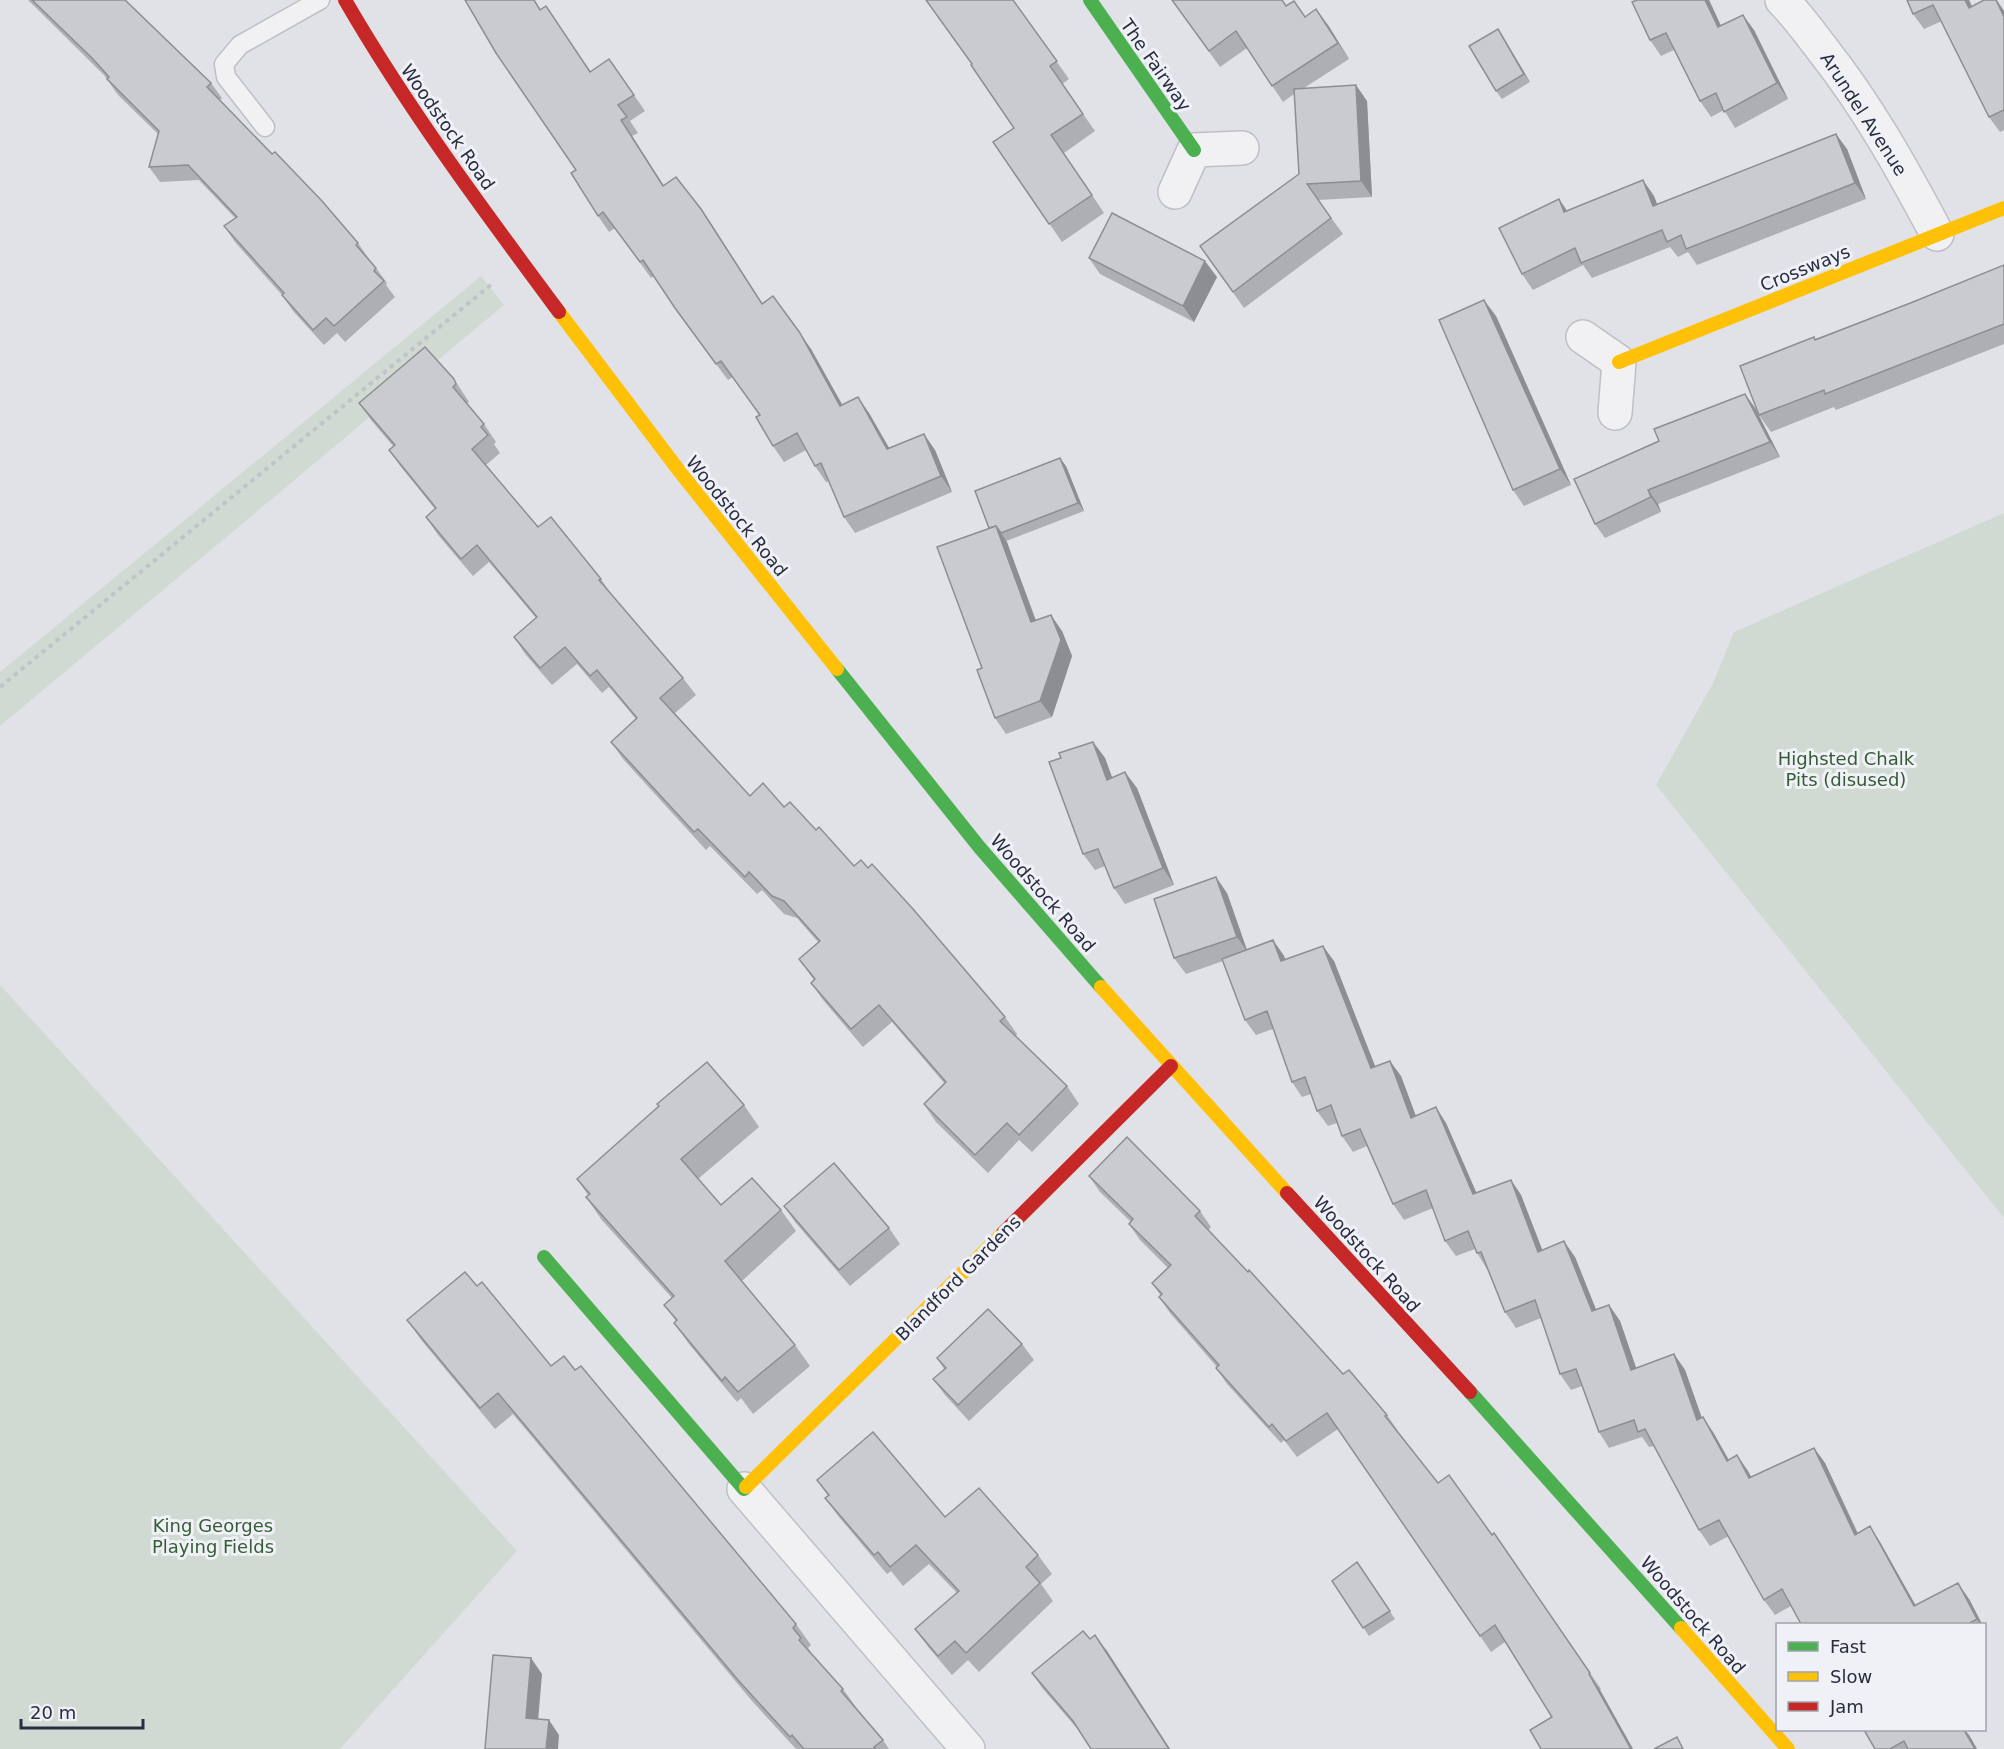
<svg xmlns="http://www.w3.org/2000/svg" width="2004" height="1749" font-family="'DejaVu Sans',sans-serif">
  <style>
    .green { fill: #d0dad2 }
    .lines { fill: none; stroke-linecap: round; stroke-linejoin: round }
    .lane-casing { stroke: #bfc0c5; stroke-width: 21 }
    .street-casing { stroke: #bfc0c5; stroke-width: 36 }
    .path { stroke: #c2c3c8; stroke-width: 4; stroke-dasharray: 4.5 4.5; stroke-linecap: butt }
    .lane { stroke: #f1f1f3; stroke-width: 18 }
    .street { stroke: #f1f1f3; stroke-width: 33 }
    .fast { stroke: #4caf50; stroke-width: 14 }
    .slow { stroke: #ffc107; stroke-width: 14 }
    .jam { stroke: #c62828; stroke-width: 14 }
    .wall { fill: #adafb2 }
    .shaded-wall { fill: #8d8e91 }
    .building { fill: #c9cbcf; stroke: #8d8e91; stroke-width: 1.5 }
    .labels { text-anchor: middle; dominant-baseline: central; stroke-width: 6; stroke-linejoin: round; paint-order: stroke }
    .street-label { font-size: 18px; fill: #282d40; stroke: #eff1f6 }
    .park-label { font-size: 18px; fill: #365c35; stroke: #eff1f6 }
  </style>
  <rect width="100%" height="100%" fill="#e1e2e7"/>
  <g class="green">
    <path d="M481,276L504,305L0,726V672Z"/>
    <path d="M2004,513V1218L1656,785L1713,683L1734,632Z"/>
    <path d="M0,985L517,1551L340,1749H0Z"/>
  </g>
  <g class="lines">
    <g class="lane-casing">
      <path id="lane" d="M265,127L226,77L224,64L240,45L320,0"/>
    </g>
    <g class="street-casing">
      <g id="street">
        <path d="M1782,0C1797,15 1810,33 1823,50C1868,107 1903,170 1937,234"/>
        <path d="M1175,192L1194,150L1242,148"/>
        <path d="M1583,337L1619,362L1615,413"/>
        <path d="M744,1489L968,1749"/>
      </g>
    </g>
    <path class="path" d="M0,687L492,284"/>
    <use href="#lane" class="lane"/>
    <use href="#street" class="street"/>
    <g class="fast">
      <path d="M1090,0L1194,150"/>
      <path d="M837,669L980,848L1101,987"/>
      <path d="M544,1257L744,1489L746,1487"/>
      <path d="M1470,1392L1681,1628"/>
    </g>
    <g class="slow">
      <path d="M559,312L680,472L837,669"/>
      <path d="M1619,362L2004,208"/>
      <path d="M1101,987L1287,1193"/>
      <path d="M746,1487L1003,1233"/>
      <path d="M1681,1628L1788,1749"/>
    </g>
    <g class="jam">
      <path d="M345,0C408,109 484,211 559,312"/>
      <path d="M1287,1193L1470,1392"/>
      <path d="M1003,1233L1171,1066"/>
    </g>
  </g>
  <g class="wall">
    <path d="M28,0H125L211,83L222,98L220,100L358,243L369,259L376,268L387,283L386,285L395,297L345,342L337,333L324,345L293,311L282,295L235,242L224,226L235,218L199,180L160,182L149,167L158,134L118,95L104,75Z"/>
    <path d="M1013,0L1069,79L1062,84L1095,131L1064,153L1104,213L1062,242L993,142L1014,128L972,64Z"/>
    <path d="M1172,0L1286,6L1305,16L1328,25L1349,59L1304,88L1367,101L1372,197L1318,200L1343,234L1244,308L1200,246L1299,174L1294,94L1283,102L1247,48L1220,67Z"/>
    <path d="M1637,0H1709L1721,26L1754,30L1788,99L1735,128L1724,110L1711,117L1700,101L1674,50L1661,56L1650,40Z"/>
    <path d="M1907,0H1969L1972,6L1997,0L2004,11V130L2000,132L1989,117L1942,21L1924,29L1913,14Z"/>
    <path d="M546,6L591,72L609,59L645,111L630,121L638,133L632,136L664,186L701,209L762,304L811,349L842,405L869,413L889,449L935,450L952,492L855,533L844,517L829,481L826,482L815,466L806,450L784,462L773,446L759,415L733,377L728,380L686,324L654,276L651,278L615,228L609,232L598,216L576,170L541,9Z"/>
    <path d="M1503,37L1530,82L1502,99L1496,91Z"/>
    <path d="M1847,149L1866,199L1697,265L1688,252L1678,257L1670,247L1592,278L1583,265L1533,290L1522,274L1567,211L1654,196L1657,205Z"/>
    <path d="M1089,258L1217,277L1194,322L1100,274Z"/>
    <path d="M2004,265V344L1836,410L1834,407L1771,432L1759,415L1814,337L1815,339L1913,302Z"/>
    <path d="M1496,316L1571,485L1524,506L1513,490Z"/>
    <path d="M454,379L469,402L466,404L484,424L496,442L494,444L500,453L486,465L538,527L601,579L613,597L683,678L696,695L675,713L750,796L784,807L816,830L854,866L1005,1017L1017,1034L1016,1036L1067,1086L1079,1104L1032,1152L1019,1140L988,1173L936,1122L924,1104L945,1084L892,1022L863,1047L823,1000L811,983L814,980L799,959L818,942L797,918L784,914L762,890L757,894L710,846L706,850L623,759L611,742L636,719L609,687L602,693L577,664L552,685L526,655L514,637L536,618L489,562L473,576L438,535L426,517L435,509L401,467L389,450L393,446L371,420L359,403Z"/>
    <path d="M1745,394L1755,408L1780,457L1658,504L1661,512L1605,538L1595,524L1659,441Z"/>
    <path d="M1066,466L1084,511L1006,541L1036,620L1062,631L1072,656L1052,717L1006,734L995,718L989,528Z"/>
    <path d="M1093,742L1105,758L1112,778L1137,788L1174,885L1125,904L1114,888L1105,866L1095,870L1083,854L1061,758Z"/>
    <path d="M1227,893L1247,950L1273,940L1284,956L1285,960L1334,961L1375,1066L1401,1076L1416,1116L1446,1123L1476,1193L1511,1180L1521,1195L1542,1250L1575,1257L1596,1310L1609,1305L1620,1321L1636,1368L1674,1354L1685,1370L1701,1417L1713,1432L1729,1460L1737,1455L1751,1477L1814,1448L1825,1463L1858,1533L1880,1542L1915,1605L1969,1599L1982,1624H1801L1791,1606L1775,1615L1764,1600L1729,1536L1710,1546L1699,1530L1654,1446L1649,1447L1642,1437L1609,1448L1599,1432L1582,1386L1571,1390L1560,1374L1541,1318L1516,1328L1505,1312L1487,1269L1477,1253L1475,1249L1456,1256L1445,1241L1433,1208L1404,1220L1393,1204L1367,1146L1353,1152L1342,1136L1337,1123L1328,1126L1317,1111L1311,1094L1302,1097L1292,1082L1273,1029L1256,1035L1245,1020L1223,961L1186,974L1174,958Z"/>
    <path d="M744,1105L759,1127L698,1179L721,1205L781,1210L796,1231L742,1281L795,1345L810,1366L753,1414L741,1398L737,1402L689,1344L674,1323L676,1321L664,1305L672,1298L601,1219L586,1197L588,1195L577,1179Z"/>
    <path d="M1089,1176L1200,1211L1211,1227L1208,1230L1343,1374L1387,1415L1398,1431L1397,1432L1438,1483L1492,1535L1494,1533L1601,1689L1600,1690L1633,1749H1541L1552,1717L1505,1642L1491,1652L1338,1429L1297,1457L1284,1440L1281,1443L1227,1384L1216,1368L1217,1367L1170,1313L1159,1297L1161,1296L1152,1283L1168,1268L1140,1240L1129,1224L1131,1222L1100,1192Z"/>
    <path d="M784,1206L889,1228L900,1244L850,1286L795,1222Z"/>
    <path d="M477,1286L551,1366L575,1370L796,1624L811,1645L808,1648L816,1659L843,1689L858,1710L883,1740L889,1749H796L752,1701L513,1414L495,1429L422,1341L407,1320Z"/>
    <path d="M1022,1344L1034,1360L969,1421L945,1395L933,1379L944,1369L937,1358Z"/>
    <path d="M817,1480L945,1517L1038,1555L1052,1574L1041,1584L1053,1601L979,1672L968,1660L952,1675L929,1648L915,1629L957,1593L929,1564L903,1586L891,1571L887,1574L839,1517L825,1498L828,1496Z"/>
    <path d="M1357,1562L1395,1619L1369,1636L1332,1581Z"/>
    <path d="M1090,1639L1107,1651L1170,1749H1091L1081,1733L1043,1689L1032,1673Z"/>
    <path d="M1864,1730L1969,1735L1977,1749H1875Z"/>
  </g>
  <g class="shaded-wall">
    <path d="M1705,0H1709L1729,43L1718,27Z"/>
    <path d="M1965,0H1969L1979,23L1969,8Z"/>
    <path d="M1996,0L2004,11V17Z"/>
    <path d="M1316,9L1328,25L1349,59L1338,43Z"/>
    <path d="M1743,15L1754,30L1788,99L1777,83Z"/>
    <path d="M1498,29L1503,37L1530,82L1524,74Z"/>
    <path d="M1356,85L1367,101L1372,197L1361,181Z"/>
    <path d="M621,120L632,136L674,202L663,186Z"/>
    <path d="M1836,134L1847,149L1866,199L1855,183Z"/>
    <path d="M1643,180L1654,196L1664,222L1653,206Z"/>
    <path d="M1559,199L1570,215L1564,212Z"/>
    <path d="M701,209L712,225L773,320L762,304Z"/>
    <path d="M1205,261L1217,277L1194,322L1183,306Z"/>
    <path d="M1484,300L1496,316L1571,485L1560,469Z"/>
    <path d="M800,333L811,349L852,422L840,406Z"/>
    <path d="M1745,394L1755,408L1780,457L1770,442Z"/>
    <path d="M858,397L869,413L899,465L887,449Z"/>
    <path d="M924,434L935,450L952,492L941,476Z"/>
    <path d="M1060,458L1066,466L1084,511L1078,503Z"/>
    <path d="M1648,490L1658,504L1661,512L1651,497Z"/>
    <path d="M996,526L1007,542L1042,638L1031,622Z"/>
    <path d="M1051,615L1062,631L1072,656L1052,717L1040,701Z"/>
    <path d="M1093,742L1105,758L1119,796L1107,780Z"/>
    <path d="M1125,772L1137,788L1174,885L1163,868Z"/>
    <path d="M1216,877L1227,893L1248,953L1237,937Z"/>
    <path d="M1273,940L1284,956L1292,977L1281,961Z"/>
    <path d="M1323,946L1334,961L1382,1084L1371,1068Z"/>
    <path d="M1390,1061L1401,1076L1422,1133L1411,1118Z"/>
    <path d="M1436,1107L1446,1123L1484,1210L1473,1194Z"/>
    <path d="M1511,1180L1521,1195L1549,1267L1538,1252Z"/>
    <path d="M1564,1241L1575,1257L1603,1327L1592,1311Z"/>
    <path d="M1609,1305L1620,1321L1642,1385L1631,1370Z"/>
    <path d="M1674,1354L1685,1370L1708,1435L1697,1420Z"/>
    <path d="M1703,1417L1713,1432L1738,1477L1727,1461Z"/>
    <path d="M1814,1448L1825,1463L1865,1550L1855,1535Z"/>
    <path d="M1737,1455L1748,1471L1760,1493L1749,1478Z"/>
    <path d="M1870,1526L1880,1542L1925,1622L1914,1606Z"/>
    <path d="M1958,1583L1969,1599L1982,1624H1980L1977,1619Z"/>
    <path d="M1095,1635L1107,1651L1170,1749H1169Z"/>
    <path d="M531,1658L542,1674L537,1733L526,1718Z"/>
    <path d="M1589,1674L1600,1690L1633,1749H1631Z"/>
    <path d="M549,1720L559,1735L558,1749H546Z"/>
    <path d="M1964,1730H1965L1969,1735L1977,1749H1975Z"/>
  </g>
  <g class="building">
    <path d="M32,0H125L211,83L207,87L272,154L275,152L322,201L358,243L356,245L376,268L374,271L384,281L334,326L326,318L313,330L282,295L284,293L224,226L237,217L188,165L149,167L159,131L107,79L109,77L93,59Z"/>
    <path d="M465,0H534L540,10L546,6L590,72L609,59L634,95L618,105L627,117L621,120L663,186L676,177L701,209L762,304L773,296L800,333L840,406L858,397L887,449L924,434L941,476L844,517L821,463L815,466L797,433L773,446L756,417L760,415L721,361L716,364L675,308L643,260L640,262L603,212L598,216L571,173L576,170L496,53Z"/>
    <path d="M926,0H1013L1057,61L1050,66L1083,114L1051,135L1092,195L1049,224L993,142L1014,128L971,65L972,64Z"/>
    <path d="M1172,0H1282L1286,6L1294,1L1305,17L1316,9L1338,43L1272,86L1236,31L1209,51Z"/>
    <path d="M1637,0H1705L1718,27L1743,15L1777,83L1724,112L1716,93L1700,101L1666,33L1650,40L1632,2Z"/>
    <path d="M1907,0H1965L1969,8L1984,0H1996L2004,17V110L1989,117L1933,5L1913,14Z"/>
    <path d="M1498,29L1524,74L1496,91L1469,46Z"/>
    <path d="M1356,85L1361,181L1307,184L1331,218L1233,292L1200,246L1299,174L1294,89Z"/>
    <path d="M1836,134L1855,183L1686,249L1681,235L1667,242L1662,230L1581,263L1575,248L1522,274L1499,228L1559,199L1564,212L1643,180L1653,206Z"/>
    <path d="M1112,213L1205,261L1183,306L1089,258Z"/>
    <path d="M2004,265V324L1825,394L1824,390L1759,415L1740,366L1814,337L1815,340L1913,302Z"/>
    <path d="M1484,300L1560,469L1513,490L1439,320Z"/>
    <path d="M425,347L454,379L456,384L453,387L484,424L481,427L488,435L472,449L538,527L551,517L601,579L599,580L683,678L660,698L750,796L763,783L784,807L790,802L816,830L819,827L854,866L861,860L868,868L872,864L913,909L1005,1017L1000,1021L1067,1086L1019,1135L1007,1123L975,1155L924,1104L946,1082L879,1005L851,1029L811,983L815,979L799,959L820,941L784,901L772,896L749,872L745,877L698,829L694,832L611,742L637,718L597,670L590,676L565,647L540,668L514,637L537,617L477,545L461,559L426,517L436,508L389,450L395,445L359,403Z"/>
    <path d="M1745,394L1770,442L1648,490L1651,497L1595,524L1574,479L1659,441L1654,429Z"/>
    <path d="M1060,458L1078,503L1001,533L996,526L989,528L975,491Z"/>
    <path d="M996,526L1031,622L1051,615L1061,640L1040,701L995,718L977,670L982,668L937,547Z"/>
    <path d="M1093,742L1107,780L1125,772L1163,868L1114,888L1098,849L1083,854L1049,762L1061,758L1059,753Z"/>
    <path d="M1216,877L1237,937L1174,958L1154,899Z"/>
    <path d="M1273,940L1281,961L1323,946L1371,1068L1390,1061L1411,1118L1436,1107L1473,1194L1511,1180L1538,1252L1564,1241L1592,1311L1609,1305L1631,1370L1674,1354L1697,1420L1703,1417L1727,1461L1737,1455L1749,1478L1814,1448L1855,1535L1870,1526L1914,1606L1958,1583L1977,1619L1968,1624H1801L1782,1589L1764,1600L1719,1520L1699,1530L1645,1429L1638,1432L1634,1420L1599,1432L1576,1369L1560,1374L1535,1300L1505,1312L1481,1252L1477,1253L1468,1231L1445,1241L1426,1190L1393,1204L1360,1129L1342,1136L1331,1105L1317,1111L1305,1077L1292,1082L1267,1011L1245,1020L1222,959Z"/>
    <path d="M707,1062L744,1105L681,1159L721,1205L752,1178L781,1210L725,1261L795,1345L738,1392L725,1377L722,1381L674,1323L677,1320L664,1305L674,1296L586,1197L590,1194L577,1179L659,1106L657,1104Z"/>
    <path d="M1127,1137L1200,1211L1195,1216L1248,1272L1249,1270L1343,1374L1349,1370L1387,1415L1385,1416L1438,1483L1449,1475L1492,1535L1494,1533L1590,1673L1589,1674L1631,1749H1541L1530,1730L1552,1717L1495,1625L1480,1636L1327,1413L1286,1441L1272,1424L1269,1427L1216,1368L1219,1365L1159,1297L1162,1294L1152,1283L1171,1265L1129,1224L1133,1219L1089,1176Z"/>
    <path d="M834,1163L889,1228L839,1270L784,1206Z"/>
    <path d="M465,1272L477,1286L482,1282L551,1366L564,1356L575,1370L581,1366L796,1624L793,1628L801,1638L799,1640L843,1689L841,1691L883,1740L874,1747L876,1749H804L792,1735L790,1737L738,1680L498,1393L480,1408L407,1320Z"/>
    <path d="M988,1309L1022,1344L958,1405L933,1379L946,1368L937,1358Z"/>
    <path d="M873,1432L945,1517L979,1488L1038,1555L1026,1567L1040,1583L966,1653L955,1641L938,1656L915,1629L959,1591L916,1545L890,1567L878,1552L874,1555L825,1498L829,1495L817,1480Z"/>
    <path d="M1357,1562L1390,1611L1363,1628L1332,1581Z"/>
    <path d="M1083,1631L1090,1639L1095,1635L1169,1749H1091L1073,1721L1032,1673Z"/>
    <path d="M493,1655L531,1658L526,1718L549,1720L546,1749H485Z"/>
    <path d="M1864,1730H1964L1975,1749H1908L1904,1741L1890,1749H1875Z"/>
    <path d="M1677,1737L1683,1749H1654Z"/>
  </g>
  <g class="labels">
    <g class="street-label">
      <text transform="translate(1156 65) rotate(55)">The Fairway</text>
      <text transform="translate(1864 114) rotate(57)">Arundel Avenue</text>
      <text transform="translate(448 127) rotate(55)">Woodstock Road</text>
      <text transform="translate(1805 268) rotate(-22)">Crossways</text>
      <text transform="translate(737 516) rotate(51)">Woodstock Road</text>
      <text transform="translate(1043 893) rotate(49)">Woodstock Road</text>
      <text transform="translate(1367 1254) rotate(48)">Woodstock Road</text>
      <text transform="translate(958 1278) rotate(-45)">Blandford Gardens</text>
      <text transform="translate(1693 1615) rotate(49)">Woodstock Road</text>
    </g>
    <g class="park-label">
      <text x="1846" y="758">Highsted Chalk<tspan x="1846" dy="21">Pits (disused)</tspan></text>
      <text x="213" y="1525">King Georges<tspan x="213" dy="21">Playing Fields</tspan></text>
    </g>
  </g>
  <rect x="1776" y="1623" width="210" height="108" fill="#eff1f6" stroke="#9fa3ad" stroke-width="1.5"/>
  <rect x="1788" y="1642" width="30" height="9" fill="#4caf50" stroke="#9fa3ad" stroke-width="1.5"/>
  <text x="1830" y="1653" font-size="18" fill="#282d40">Fast</text>
  <rect x="1788" y="1672" width="30" height="9" fill="#ffc107" stroke="#9fa3ad" stroke-width="1.5"/>
  <text x="1830" y="1683" font-size="18" fill="#282d40">Slow</text>
  <rect x="1788" y="1702" width="30" height="9" fill="#c62828" stroke="#9fa3ad" stroke-width="1.5"/>
  <text x="1830" y="1713" font-size="18" fill="#282d40">Jam</text>
  <path d="M21 1719v9h122v-9" fill="none" stroke="#282d40" stroke-width="3"/>
  <text x="30" y="1719" font-size="18" fill="#282d40" stroke="#eff1f6" stroke-width="4.5" paint-order="stroke">20 m</text>
</svg>
